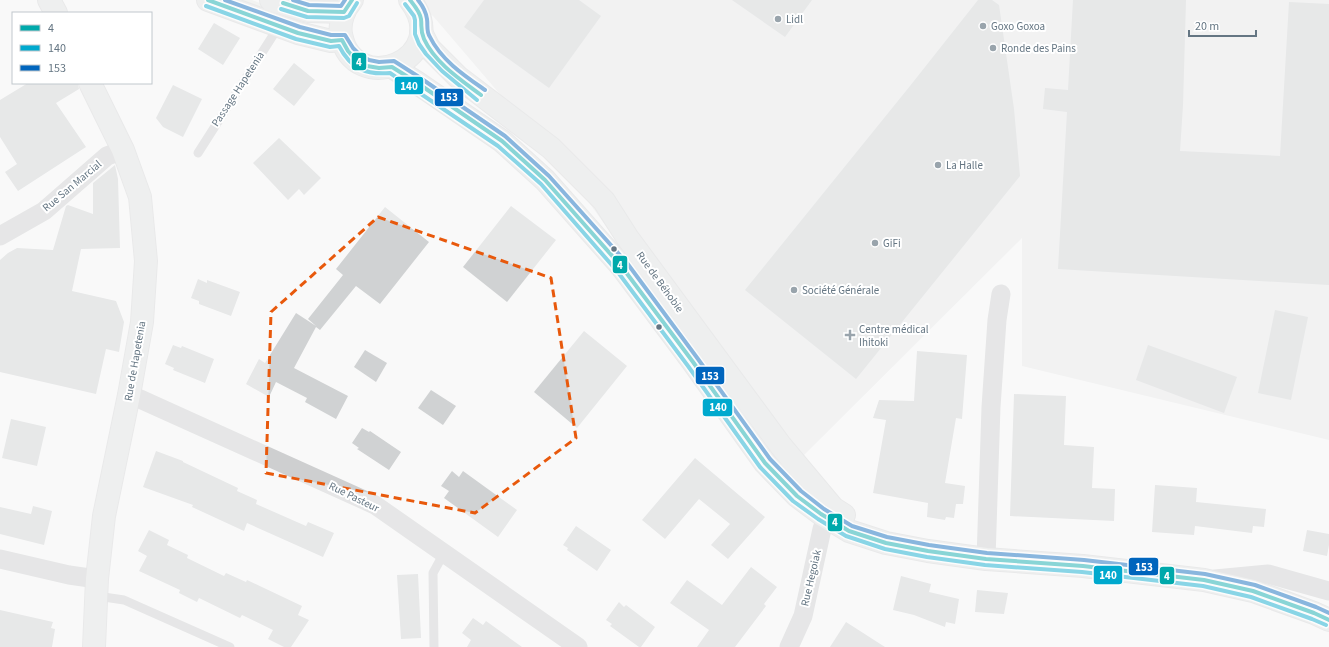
<svg xmlns="http://www.w3.org/2000/svg" width="1329" height="647" font-family="'Source Sans 3',sans-serif">
  <style>
    .built { fill: #e8e9e9 }
    .green { fill: #e8ebe6 }
    .building { fill: #d0d2d3 }
    .lines { fill: none; stroke-linecap: round; stroke-linejoin: round }
    .secondary-casing { stroke: #d5d6d7; stroke-width: 24 }
    .primary-casing { stroke: #d5d6d7; stroke-width: 24 }
    .lane { stroke: #cecfd0; stroke-width: 9 }
    .street { stroke: #cecfd0; stroke-width: 19 }
    .secondary { stroke: #e1e2e2; stroke-width: 22 }
    .primary { stroke: #e1e2e2; stroke-width: 22 }
    .bus-1-casing { stroke: #fff; stroke-width: 7 }
    .bus-2-casing { stroke: #fff; stroke-width: 7 }
    .bus-3-casing { stroke: #fff; stroke-width: 7 }
    .bus-1 { stroke: #00a9ab; stroke-width: 4 }
    .bus-2 { stroke: #00a9ce; stroke-width: 4 }
    .bus-3 { stroke: #0065bd; stroke-width: 4 }
    .marked { fill: none; stroke: #e8590c; stroke-width: 3; stroke-dasharray: 8 5; stroke-linejoin: round }
    .poi-dot { fill: #99a4ac; stroke: #fff; stroke-width: 1.5 }
    .bus-dot { fill: #657683; stroke: #fff; stroke-width: 1.5 }
    .labels { text-anchor: middle; dominant-baseline: central; stroke-width: 4; stroke-linejoin: round; paint-order: stroke }
    .poi-label { font-size: 11px; fill: #657683; stroke: #fff; text-anchor: start }
    .street-label { font-size: 11px; fill: #657683; stroke: #fff }
    .line-badge { stroke: #fff; stroke-width: 1.5 }
    .badge-label { font-size: 11px; text-anchor: middle; font-weight: bold; fill: #fff }
  </style>
  <rect width="100%" height="100%" fill="#f9f9f9"/>
  <path class="built" d="M411,0H1329V440L1022,366V238L791,468L650,287L569,175L433,16Z"/>
  <path class="green" d="M227,0H252L298,18L300,22Z"/>
  <g class="building">
    <path d="M484,0H579L601,16L549,88L464,27Z"/>
    <path d="M732,0H812L785,37Z"/>
    <path d="M978,0H992L999,5L1014,109L1020,176L856,379L745,290L910,86Z"/>
    <path d="M1073,0H1186L1183,105L1180,151L1280,156L1289,2L1329,4V285L1058,269L1067,112L1043,109L1045,88L1068,90Z"/>
    <path d="M214,23L240,38L223,65L198,49Z"/>
    <path d="M294,63L315,80L294,106L273,89Z"/>
    <path d="M28,83H78L79,89L56,103L86,147L18,191L5,172L17,164L0,137V100Z"/>
    <path d="M173,85L202,99L183,137L163,127L156,118Z"/>
    <path d="M279,138L321,178L304,195L299,189L288,200L253,163Z"/>
    <path d="M115,165L118,179L120,248L81,249L72,291L116,301L124,322L119,352L106,349L96,394L0,372V260L8,253L17,248L53,250L66,206L68,205L93,214V183Z"/>
    <path d="M511,206L556,240L507,302L463,267Z"/>
    <path d="M385,207L429,242L380,304L356,286L320,330L316,327L294,368L348,396L336,419L305,402L307,398L276,382L269,397L246,384L259,359L265,363L296,313L316,326L308,319L343,275L336,269Z"/>
    <path d="M198,279L207,283V280L240,292L231,316L199,304V301L191,298Z"/>
    <path d="M1275,310L1308,317L1291,400L1258,393Z"/>
    <path d="M584,331L627,366L577,428L534,392Z"/>
    <path d="M173,345L181,348L182,346L214,359L205,383L173,370L174,368L165,364Z"/>
    <path d="M1148,345L1237,377L1224,413L1136,380Z"/>
    <path d="M365,350L387,363L376,382L354,367Z"/>
    <path d="M917,351L967,355L962,419L956,418L945,483L965,486L963,504H956L954,518L946,517L945,520L927,517L928,503L873,493L886,420L873,418L879,400L914,401Z"/>
    <path d="M431,390L456,406L443,425L418,408Z"/>
    <path d="M1014,394L1066,396L1064,445L1094,447L1092,488L1115,489L1114,521L1010,516Z"/>
    <path d="M11,419L46,427L37,466L2,458Z"/>
    <path d="M362,428L369,432L370,431L401,452L389,470L357,449L359,448L352,443Z"/>
    <path d="M156,451L183,461V462L238,488L237,491L257,500L256,504L306,526L308,522L334,533L323,557L247,523L244,531L192,507L193,505L143,487Z"/>
    <path d="M695,458L765,517L728,559L711,545L730,524L699,499L665,539L642,520Z"/>
    <path d="M452,471L459,477L463,471L517,510L498,537L444,498L449,491L441,486Z"/>
    <path d="M1155,485L1197,488L1196,502L1266,509L1264,527L1253,526L1252,533L1195,526L1194,535L1152,532Z"/>
    <path d="M33,506L52,511L44,545L0,534V507L31,514Z"/>
    <path d="M576,526L611,550L597,571L567,550L568,548L563,545Z"/>
    <path d="M149,530L169,540L167,545L188,555L187,558L224,576L226,573L246,582L247,580L302,606L298,615L309,620L291,647H284L268,639L273,630L242,615L240,618L199,598L197,602L179,593L180,590L139,571L147,556L138,551Z"/>
    <path d="M1307,530L1329,534V545L1327,556L1303,551Z"/>
    <path d="M751,567L777,587L764,604L766,606L735,647H697L709,630L670,603L687,580L722,605Z"/>
    <path d="M418,574L421,638L401,639L397,575Z"/>
    <path d="M901,576L931,584L929,592L959,599L955,624L946,622L945,627L914,615L893,610Z"/>
    <path d="M977,590L1008,593L1004,614L975,612Z"/>
    <path d="M619,602L624,607L626,605L655,627L641,647H639L610,626L612,624L606,620Z"/>
    <path d="M0,610L53,622L51,628L55,629L52,647H0Z"/>
    <path d="M473,618L483,625L486,621L522,647H467L471,640L462,633Z"/>
    <path d="M846,622L885,647H830Z"/>
  </g>
  <g class="lines">
    <g class="secondary-casing">
      <g id="secondary">
        <path d="M49,0L56,13"/>
        <path d="M90,83L123,150L140,197L146,261L142,322L129,395L104,516L97,579L94,647"/>
      </g>
    </g>
    <g class="primary-casing">
      <g id="primary">
        <path d="M208,0L298,33L331,41L342,40"/>
        <path d="M271,0L308,11L344,12"/>
        <path d="M352,0C344,9 339,22 341,34C353,100 455,59 410,0"/>
        <path d="M421,32L429,48L458,77L551,148L604,201L627,237L781,446L833,508L844,515"/>
        <path d="M392,67L416,82L502,141L545,180L622,267L693,362L765,463L797,496L821,514L849,531L886,543L928,551L986,559L1083,566L1204,580L1253,591L1314,613L1329,620"/>
      </g>
    </g>
    <g class="lane">
      <path d="M198,153L279,26"/>
      <path d="M97,596L124,600L230,647"/>
      <path d="M434,647L433,573L444,553"/>
    </g>
    <g class="street">
      <path d="M0,236L44,211L107,156L123,150"/>
      <path d="M129,395L140,399L375,505L578,647"/>
      <path d="M0,559L69,575L97,579"/>
      <path d="M986,559L991,407L997,320L1001,294"/>
      <path d="M1215,579L1268,574L1329,591"/>
      <path d="M789,647L803,616L822,529L833,508"/>
    </g>
    <use href="#secondary" class="secondary"/>
    <use href="#primary" class="primary"/>
    <g class="bus-1-casing">
      <g id="bus-1">
        <path d="M208,0L298,33L331,41L342,40L348,51L356,60L367,66L379,68L392,67L416,82L502,141L545,180L622,267L693,362L765,463L797,496L821,514L849,531L886,543L928,551L986,559L1083,566L1204,580L1253,591L1314,613L1329,620"/>
        <path d="M410,0C414,5 420,12 421,19C422,27 420,30 424,39C435,63 461,80 481,95"/>
        <path d="M283,3L308,11L344,12L352,0"/>
      </g>
    </g>
    <g class="bus-2-casing">
      <g id="bus-2">
        <path d="M405,4L414,16L415,20V34L419,44L426,54L442,71L477,100"/>
        <path d="M206,6L296,39L330,47L339,46C351,69 366,75 390,73L498,146L541,184L617,271L688,366L760,467L793,501L818,519L846,536L885,549L927,557L985,565L1082,572L1203,586L1251,597L1312,619L1326,625"/>
        <path d="M281,9L307,17L344,18L349,16L357,3"/>
      </g>
    </g>
    <g class="bus-3-casing">
      <g id="bus-3">
        <path d="M225,0L300,27L331,35H345L353,48L360,55L369,60L379,62L394,61L419,77L505,136L549,176L627,263L698,359L770,459L801,491L824,509L852,526L887,537L929,545L987,553L1084,560L1205,574L1255,585L1316,607L1329,613"/>
        <path d="M293,0L309,5L341,6L345,0"/>
        <path d="M418,0C422,5 426,12 427,19C428,26 426,31 430,37C441,60 465,76 485,90"/>
      </g>
    </g>
    <use href="#bus-1" class="bus-1"/>
    <use href="#bus-2" class="bus-2"/>
    <use href="#bus-3" class="bus-3"/>
  </g>
  <path d="M0 0H1329V647H0ZM378,217L551,278L576,438L475,513L266,473L271,312Z" fill="#f9f9f9" fill-opacity=".55" fill-rule="evenodd"/>
  <path class="marked" d="M378,217L551,278L576,438L475,513L266,473L271,312Z"/>
  <g class="poi-dot">
    <circle cx="778" cy="19" r="4"/>
    <circle cx="983" cy="26" r="4"/>
    <circle cx="993" cy="48" r="4"/>
    <circle cx="938" cy="165" r="4"/>
    <circle cx="875" cy="243" r="4"/>
    <circle cx="794" cy="290" r="4"/>
    <path d="M848 329h4v4h4v4h-4v4h-4v-4h-4v-4h4z"/>
  </g>
  <g class="bus-dot">
    <circle cx="614" cy="249" r="3.5"/>
    <circle cx="659" cy="327" r="3.5"/>
  </g>
  <g class="labels">
    <g class="poi-label">
      <text x="786" y="19">Lidl</text>
      <text x="991" y="26">Goxo Goxoa</text>
      <text x="1001" y="48">Ronde des Pains</text>
      <text x="946" y="165">La Halle</text>
      <text x="883" y="243">GiFi</text>
      <text x="802" y="290">Société Générale</text>
      <text x="859" y="329">Centre médical<tspan x="859" dy="13">Ihitoki</tspan></text>
    </g>
    <g class="street-label">
      <text transform="translate(238 89) rotate(-57)">Passage Hapetenia</text>
      <text transform="translate(72 186) rotate(-40)">Rue San Marcial</text>
      <text transform="translate(660 282) rotate(54)">Rue de Béhobie</text>
      <text transform="translate(135 361) rotate(-80)">Rue de Hapetenia</text>
      <text transform="translate(354 497) rotate(26)">Rue Pasteur</text>
      <text transform="translate(811 578) rotate(-77)">Rue Hegoiak</text>
    </g>
  </g>
  <g class="line-badge">
    <rect x="351" y="52" width="16" height="19" rx="4" fill="#00a9ab"/>
    <rect x="394" y="76" width="30" height="19" rx="4" fill="#00a9ce"/>
    <rect x="434" y="88" width="30" height="19" rx="4" fill="#0065bd"/>
    <rect x="612" y="255" width="16" height="19" rx="4" fill="#00a9ab"/>
    <rect x="695" y="366" width="30" height="19" rx="4" fill="#0065bd"/>
    <rect x="702" y="398" width="31" height="19" rx="4" fill="#00a9ce"/>
    <rect x="827" y="513" width="16" height="19" rx="4" fill="#00a9ab"/>
    <rect x="1128" y="557" width="31" height="19" rx="4" fill="#0065bd"/>
    <rect x="1093" y="565" width="30" height="20" rx="4" fill="#00a9ce"/>
    <rect x="1159" y="566" width="16" height="19" rx="4" fill="#00a9ab"/>
  </g>
  <g class="badge-label">
    <text x="359" y="66">4</text>
    <text x="409" y="90">140</text>
    <text x="449" y="101">153</text>
    <text x="620" y="269">4</text>
    <text x="710" y="380">153</text>
    <text x="718" y="411">140</text>
    <text x="835" y="526">4</text>
    <text x="1144" y="571">153</text>
    <text x="1108" y="579">140</text>
    <text x="1167" y="580">4</text>
  </g>
  <rect x="12" y="12" width="140" height="72" fill="#ffffff" stroke="#c1c8cd"/>
  <rect x="20" y="25" width="20" height="6" fill="#00a9ab" stroke="#c1c8cd"/>
  <text x="48" y="32" font-size="12" fill="#657683">4</text>
  <rect x="20" y="45" width="20" height="6" fill="#00a9ce" stroke="#c1c8cd"/>
  <text x="48" y="52" font-size="12" fill="#657683">140</text>
  <rect x="20" y="65" width="20" height="6" fill="#0065bd" stroke="#c1c8cd"/>
  <text x="48" y="72" font-size="12" fill="#657683">153</text>
  <path d="M1189 30v6h67v-6" fill="none" stroke="#657683" stroke-width="2"/>
  <text x="1195" y="30" font-size="12" fill="#657683" stroke="#ffffff" stroke-width="3" paint-order="stroke">20 m</text>
</svg>
